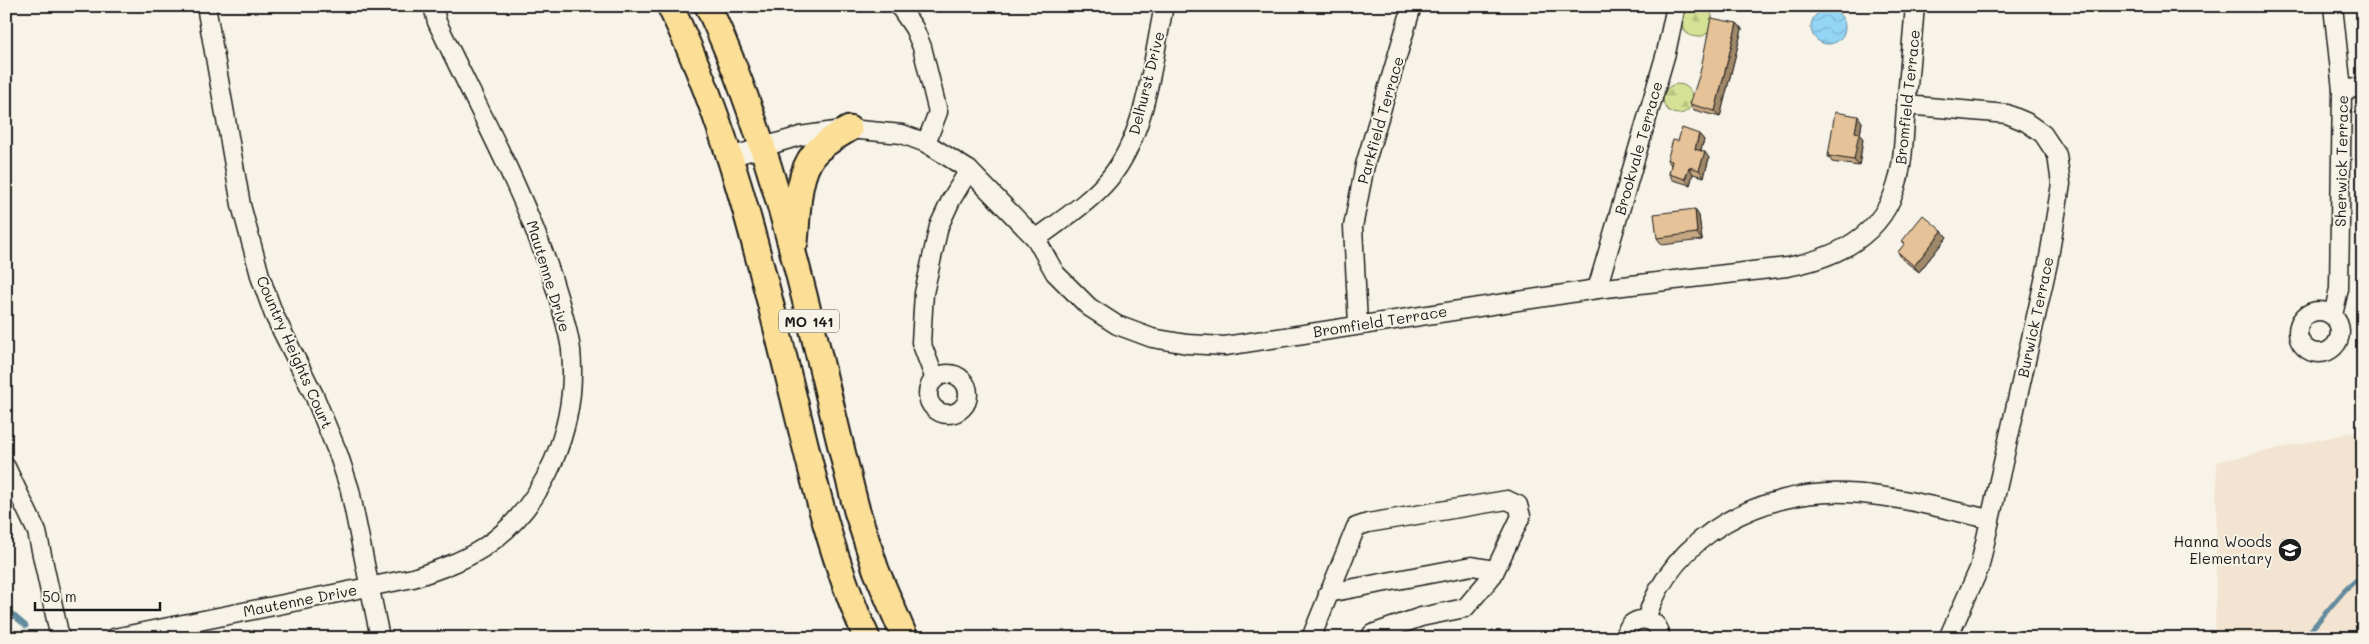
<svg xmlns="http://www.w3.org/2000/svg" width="2369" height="644" font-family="Mali,sans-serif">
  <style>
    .built { fill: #f2e4d0 }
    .forest { fill: url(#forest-firs); stroke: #787f58 }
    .water { fill: url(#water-waves); stroke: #648b9e }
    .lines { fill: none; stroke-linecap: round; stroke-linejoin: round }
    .stream { stroke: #648b9e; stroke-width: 5 }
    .minor-casing { stroke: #1c1c1c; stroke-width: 21 }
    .highway-casing { stroke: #1c1c1c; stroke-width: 29 }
    .minor { stroke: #f7f3e8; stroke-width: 18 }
    .highway { stroke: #fbdf96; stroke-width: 25 }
    .wall { fill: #c5a782; stroke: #1c1c1c }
    .shaded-wall { fill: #a0886a; stroke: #1c1c1c }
    .building { fill: #e5c297; stroke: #1c1c1c }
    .labels { text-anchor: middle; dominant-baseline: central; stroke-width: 4; stroke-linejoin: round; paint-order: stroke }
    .shield { fill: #f7f3e8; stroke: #5e5c59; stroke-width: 1 }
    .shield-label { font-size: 14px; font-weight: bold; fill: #1c1c1c }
    .street-label { font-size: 15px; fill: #1c1c1c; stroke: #f7f3e8 }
    .poi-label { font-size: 15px; fill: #1c1c1c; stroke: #f7f3e8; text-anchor: end }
  </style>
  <defs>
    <pattern id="forest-firs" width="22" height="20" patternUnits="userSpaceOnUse" patternTransform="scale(1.25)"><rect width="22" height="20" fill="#d5e295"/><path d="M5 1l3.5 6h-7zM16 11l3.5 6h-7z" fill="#b6c180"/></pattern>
    <pattern id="water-waves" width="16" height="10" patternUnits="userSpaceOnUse" patternTransform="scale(1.25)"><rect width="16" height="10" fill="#94d5f5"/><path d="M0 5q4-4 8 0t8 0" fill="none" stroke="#7fb6d1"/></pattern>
  </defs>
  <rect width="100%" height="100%" fill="#f7f3e8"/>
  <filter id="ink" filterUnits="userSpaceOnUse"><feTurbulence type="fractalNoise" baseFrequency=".02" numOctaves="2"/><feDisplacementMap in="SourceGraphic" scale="10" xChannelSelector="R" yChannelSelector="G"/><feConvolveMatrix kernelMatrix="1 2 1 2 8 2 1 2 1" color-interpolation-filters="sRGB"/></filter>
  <g filter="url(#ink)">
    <path class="built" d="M2363,430V638H2215L2217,462Z"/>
    <g class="forest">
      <circle cx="1697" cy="21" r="16"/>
      <circle cx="1678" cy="99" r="15"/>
    </g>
    <circle class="water" cx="1828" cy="27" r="17"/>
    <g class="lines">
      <g class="stream">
        <path d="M6,609L26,626"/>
        <path d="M2304,638L2345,590L2363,574"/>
      </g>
      <g class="minor-casing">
        <g id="minor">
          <path d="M206,6L241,205L261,279L274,315L314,395L339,456L350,490L380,638"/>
          <path d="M899,6L914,28L922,47L938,112L926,143"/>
          <path d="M2342,90L2363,87"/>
          <path d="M1906,105L2007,114L2026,122L2043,134L2057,155L2061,184L2048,263L1979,569L1948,638"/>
          <path d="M730,157L800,136L849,129L902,134L926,143L969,170L1036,239L1055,273L1089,307L1117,325L1152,338L1187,344L1225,346L1597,289L1787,267C1845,256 1891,230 1901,166C1904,148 1904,128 1906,109C1909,75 1912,41 1915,6"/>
          <path d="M1036,239C1060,221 1089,203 1109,179C1147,133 1152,62 1164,6"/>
          <path d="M1597,289L1666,53L1676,6"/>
          <circle cx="2319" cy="332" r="21"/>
          <path d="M2333,315L2339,289L2342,90L2333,6"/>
          <path d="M1358,324L1353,227L1365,165L1412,6"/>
          <circle cx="948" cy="394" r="20"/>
          <path d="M935,379L921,342L924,293L939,226L951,200L969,170"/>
          <path d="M6,467L37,532L60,638"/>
          <path d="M1328,593L1472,566L1495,570"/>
          <path d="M1646,619C1673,535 1762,489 1847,493C1895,495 1943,509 1989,519"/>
          <path d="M114,638L413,578C437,570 461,562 483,548C546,506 578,425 571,350C568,326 559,301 552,277C523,189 477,107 437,22L433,6"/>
          <path d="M1311,638L1356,527L1368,523L1507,500L1518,505L1521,516L1493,575L1465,608L1421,617L1372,634L1370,638"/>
          <path d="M1626,638C1625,614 1661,613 1660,638"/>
        </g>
      </g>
      <g class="highway-casing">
        <g id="highway">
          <path d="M670,6C731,131 762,268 795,403C814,482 833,563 867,638"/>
          <path d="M708,6C782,166 813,341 857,511L876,570L905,638"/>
          <path d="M795,242C798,215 796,176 814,154C824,143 837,136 849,129"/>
        </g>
      </g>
      <use href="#minor" class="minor"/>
      <use href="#highway" class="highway"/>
    </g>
    <g class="wall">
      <path d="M1737,23L1742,29L1720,117L1694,110L1690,104Z"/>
      <path d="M1862,122L1860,135L1863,139L1859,166L1832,162L1828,156Z"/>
      <path d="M1699,134L1704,140L1701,150L1709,158L1704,177L1693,174L1690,185L1673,180L1669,174L1671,165L1667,160Z"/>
      <path d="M1695,209L1699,216L1702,240L1662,245L1657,238Z"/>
      <path d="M1947,237L1919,272L1902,259L1898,252L1905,244L1902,241Z"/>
    </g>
    <g class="shaded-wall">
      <path d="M1737,23L1742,29L1720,117L1715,111Z"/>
      <path d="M1858,116L1862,122L1860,135L1863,139L1859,166L1854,160L1855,132Z"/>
      <path d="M1699,134L1704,140L1699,155L1695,149Z"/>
      <path d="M1705,152L1709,158L1704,177L1699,170Z"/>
      <path d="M1689,167L1693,174L1690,185L1685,179Z"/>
      <path d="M1695,209L1699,216L1702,240L1697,233Z"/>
      <path d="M1942,231L1947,237L1919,272L1914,266Z"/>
    </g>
    <g class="building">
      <path d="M1711,18L1737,23L1715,111L1690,104L1700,73Z"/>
      <path d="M1835,112L1858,116L1855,132L1859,133L1854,160L1828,156Z"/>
      <path d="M1682,128L1699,134L1695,149L1705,152L1699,170L1689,167L1685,179L1669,174L1672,161L1667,160L1673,140L1678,141Z"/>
      <path d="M1695,209L1697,233L1657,238L1654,214Z"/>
      <path d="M1923,215L1942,231L1914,266L1898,252L1905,243L1902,241Z"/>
    </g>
  </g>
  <defs>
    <g id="school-disc" transform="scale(1.25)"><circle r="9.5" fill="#1c1c1c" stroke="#f7f3e8"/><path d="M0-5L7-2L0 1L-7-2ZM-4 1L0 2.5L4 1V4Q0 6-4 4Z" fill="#fff"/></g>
  </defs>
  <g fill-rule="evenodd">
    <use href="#school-disc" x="2290" y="550"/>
  </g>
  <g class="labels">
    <rect class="shield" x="779" y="309.5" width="60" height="23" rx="4"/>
    <g class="shield-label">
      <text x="809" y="321">MO 141</text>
    </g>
    <g class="street-label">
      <text transform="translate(1146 83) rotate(-76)">Delhurst Drive</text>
      <text transform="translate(1907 97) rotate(-84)">Bromfield Terrace</text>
      <text transform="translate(1380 120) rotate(-74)">Parkfield Terrace</text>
      <text transform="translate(1638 148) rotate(-74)">Brookvale Terrace</text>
      <text transform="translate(2341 161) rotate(-89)">Sherwick Terrace</text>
      <text transform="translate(549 276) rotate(73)">Mautenne Drive</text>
      <text transform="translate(2035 317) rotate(-78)">Burwick Terrace</text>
      <text transform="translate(1380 321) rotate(-9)">Bromfield Terrace</text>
      <text transform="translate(295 352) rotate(66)">Country Heights Court</text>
      <text transform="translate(300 600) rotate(-11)">Mautenne Drive</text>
    </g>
    <g class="poi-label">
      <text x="2272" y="541">Hanna Woods<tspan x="2272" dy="17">Elementary</tspan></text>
    </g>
  </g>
  <rect width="2369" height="644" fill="none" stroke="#f7f3e8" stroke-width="25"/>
  <rect x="12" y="12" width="2344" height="619" fill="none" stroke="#1c1c1c" stroke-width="2" filter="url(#ink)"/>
  <path d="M35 602v8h125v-8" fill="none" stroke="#1c1c1c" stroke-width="2.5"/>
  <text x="42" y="602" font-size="15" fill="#1c1c1c" stroke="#f7f3e8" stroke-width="4" paint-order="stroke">50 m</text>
</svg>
